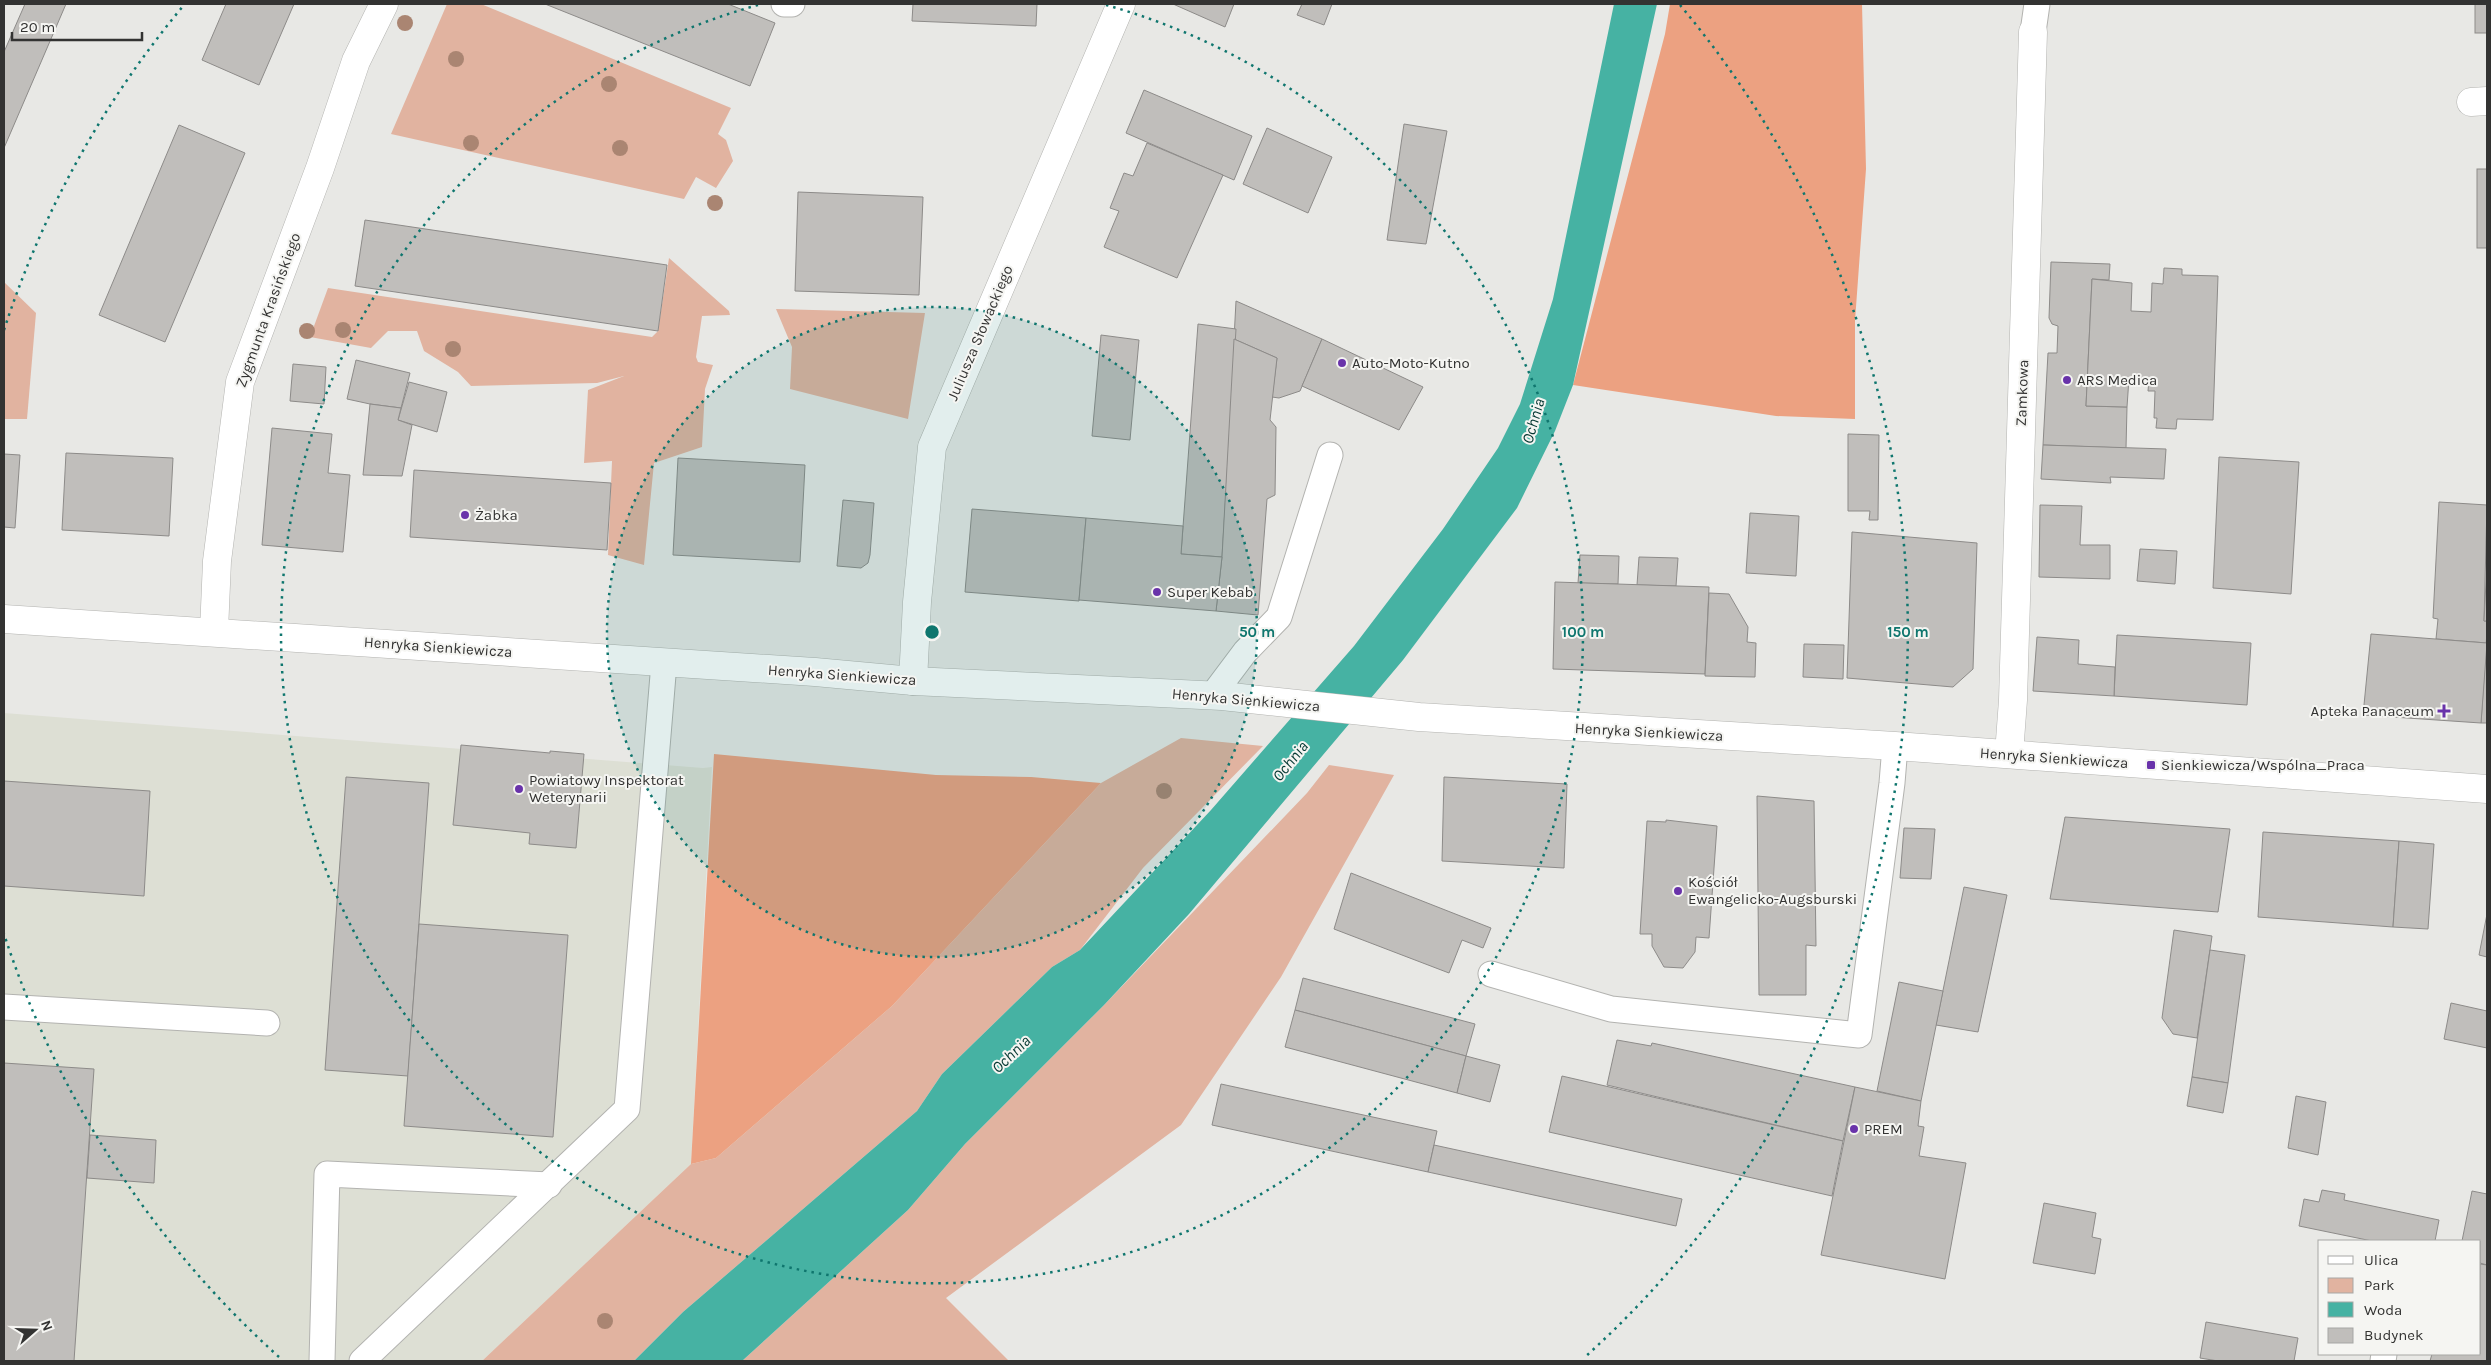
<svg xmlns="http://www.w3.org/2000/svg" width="2491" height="1365" font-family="Karla,sans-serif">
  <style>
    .built { fill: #dddfd4 }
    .green { fill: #e1b3a0 }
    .forest { fill: #eca181 }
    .water { fill: #46b2a3 }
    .building { fill: #c0bebb; stroke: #8d8b89 }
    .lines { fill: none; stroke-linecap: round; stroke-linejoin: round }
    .lane-casing { stroke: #b3b3b0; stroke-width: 27 }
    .street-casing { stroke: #b3b3b0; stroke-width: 29 }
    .lane { stroke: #fff; stroke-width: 25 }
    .street { stroke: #fff; stroke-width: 28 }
    .tree { fill: #aa8572 }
    .ring { fill: none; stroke: #0f766e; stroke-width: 2.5; stroke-dasharray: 2.5 5 }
    .poi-dot { fill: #6933aa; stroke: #f5f5f2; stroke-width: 2 }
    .labels { text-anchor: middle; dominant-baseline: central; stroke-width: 4; stroke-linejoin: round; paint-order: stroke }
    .street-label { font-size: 15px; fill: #333332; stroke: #f5f5f2 }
    .poi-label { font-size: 15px; fill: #333332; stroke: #f5f5f2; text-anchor: start }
    .water-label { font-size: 16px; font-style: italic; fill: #043832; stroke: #f5f5f2 }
    .centre { fill: #0f766e; stroke: #f5f5f2; stroke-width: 2.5 }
    .ring-label { font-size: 15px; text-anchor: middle; font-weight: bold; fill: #0f766e; stroke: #f5f5f2; stroke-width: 4; stroke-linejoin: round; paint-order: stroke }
  </style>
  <rect width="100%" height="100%" fill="#e8e8e5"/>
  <path class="built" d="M4,713L703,768L712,767L691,1164L482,1361H4Z"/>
  <g class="green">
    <path d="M447,4H481L731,108L718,134L726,140L733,161L716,188L696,177L684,199L391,134Z"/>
    <path d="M669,258L729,311L730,315L702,316L696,357L698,362L713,365L705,389L702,447L654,463L644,565L608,555L612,461L584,463L588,390L624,376L597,383L471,386L458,372L424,351L417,331H388L371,348L310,337L328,288L652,337L658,331Z"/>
    <path d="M4,282L36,313L27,419H4Z"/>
    <path d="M776,309L925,313L908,419L790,389L792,347Z"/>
    <path d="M1181,738L1263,746L1143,868L1080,950L1052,967L942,1074L917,1111L683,1312L634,1361H482L691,1164L716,1158L892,1006L1101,783Z"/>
    <path d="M1329,765L1394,775L1281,977L1181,1125L946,1298L1009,1361H742L908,1210L965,1144L1105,1004L1307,793Z"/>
  </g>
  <g class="forest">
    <path d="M1670,4H1862L1866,169L1855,321V419L1776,416L1573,385L1665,34Z"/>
    <path d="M714,754L936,775L1031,777L1101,783L892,1006L716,1158L691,1164Z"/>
  </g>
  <path class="water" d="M1614,4H1657L1573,385L1555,431L1517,508L1403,660L1189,914L1105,1004L965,1144L908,1210L742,1361H634L683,1312L917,1111L942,1074L1052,967L1080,950L1211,810L1354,646L1443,529L1498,448L1520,404L1553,299Z"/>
  <g class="building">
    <path d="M25,4H66L4,148V52Z"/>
    <path d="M226,4H294L259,85L202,60Z"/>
    <path d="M545,4H728L775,23L750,86Z"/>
    <path d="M913,4H1037L1036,26L912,21Z"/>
    <path d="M1173,4H1234L1225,27Z"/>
    <path d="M1302,4H1332L1324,25L1297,15Z"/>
    <rect x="2475" y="4" width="12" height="29"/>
    <path d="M1144,90L1252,136L1234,180L1126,133Z"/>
    <path d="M1404,124L1447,131L1426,244L1387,240Z"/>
    <path d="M179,125L245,153L165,342L99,315Z"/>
    <path d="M1267,128L1332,157L1308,213L1243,184Z"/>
    <path d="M1147,143L1223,175L1177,278L1104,247L1119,211L1110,208L1124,173L1133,176Z"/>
    <rect x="2477" y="169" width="10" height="79"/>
    <path d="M798,192L923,197L919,295L795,291Z"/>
    <path d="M365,220L667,265L658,331L355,286Z"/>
    <path d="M2051,262L2110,264L2109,280L2092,279L2086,406L2127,407L2126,448L2043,445L2048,353H2057L2058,326L2052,324L2049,318Z"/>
    <path d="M2164,268L2182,269V275L2218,276L2213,420L2177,419L2176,429L2156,428L2157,418H2154L2155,391H2148L2149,379L2129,378L2127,407L2086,406L2092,279L2132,283L2131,311L2151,312L2152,283L2163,284Z"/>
    <path d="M1236,301L1322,339L1300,391L1279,398L1272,397L1277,358L1234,339Z"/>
    <path d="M1198,324L1236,329L1222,557L1181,554Z"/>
    <path d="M1101,335L1139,340L1130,440L1092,436Z"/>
    <path d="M1234,339L1277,358L1270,420L1276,427L1275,495L1267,499L1258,615L1216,611L1222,557Z"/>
    <path d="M1322,339L1423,387L1399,430L1302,386Z"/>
    <path d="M356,360L410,373L401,408L370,404L347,399Z"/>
    <path d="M293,364L326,367L324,404L290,401Z"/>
    <path d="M409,382L447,392L437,432L398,420Z"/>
    <path d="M370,404L401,408L398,420L412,425L402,476L363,475Z"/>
    <path d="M272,428L332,434L328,473L350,475L343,552L262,545Z"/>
    <path d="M1848,434L1879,435L1878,520H1869L1870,511H1848Z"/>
    <path d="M2043,445L2166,449L2164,479L2110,477L2111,483L2041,479Z"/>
    <path d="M66,453L173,458L169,536L62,530Z"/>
    <path d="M4,454L20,455L15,528L4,527Z"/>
    <path d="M2219,457L2299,462L2291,594L2213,588Z"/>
    <path d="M678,458L805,465L800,562L673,555Z"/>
    <path d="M414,470L611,483L607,550L410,537Z"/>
    <path d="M843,500L874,503L870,555L868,563L861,568L837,566Z"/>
    <path d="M2439,502L2487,505L2484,621H2487V643L2436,639L2438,619L2433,618Z"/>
    <path d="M2040,505L2082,506L2080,545H2110V579L2039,577Z"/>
    <path d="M972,509L1086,518L1079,601L965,592Z"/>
    <path d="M1750,513L1799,516L1796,576L1746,573Z"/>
    <path d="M1086,518L1183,526L1181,554L1222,557L1216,611L1079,600Z"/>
    <path d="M1852,532L1977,543L1973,669L1953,687L1847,678Z"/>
    <path d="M2140,549L2177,551L2175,584L2137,581Z"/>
    <path d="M1580,555L1619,556L1618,584L1578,583Z"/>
    <path d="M1639,557L1678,558L1676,586L1637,585Z"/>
    <path d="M2487,562V621H2484Z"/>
    <path d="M1555,582L1709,587L1705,674L1553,669Z"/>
    <path d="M1709,593L1729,594L1748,627L1747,642L1756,643L1755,677L1705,676Z"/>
    <path d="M2487,631V723H2481Z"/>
    <path d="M2371,634L2487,643L2481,723L2363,715Z"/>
    <path d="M2117,635L2251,643L2247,705L2114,696Z"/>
    <path d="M2037,637L2079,640L2078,664L2115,667L2114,696L2033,691Z"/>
    <path d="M1804,644L1844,645L1843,679L1803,677Z"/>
    <path d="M461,745L550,753V751L584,754L576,848L529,844L530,833L453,825Z"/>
    <path d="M346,777L429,783L408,1076L325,1070Z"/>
    <path d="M1444,777L1567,784L1564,868L1442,861Z"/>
    <path d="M4,781L150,791L144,896L4,886Z"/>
    <path d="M1757,796L1814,801L1816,946L1806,945V995H1759Z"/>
    <path d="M2065,817L2230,829L2218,912L2050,899Z"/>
    <path d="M1666,820L1717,826L1709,938L1696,937L1695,952L1683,968L1664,967L1652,946V934H1640L1647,821L1666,822Z"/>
    <path d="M1904,828L1935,829L1931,879L1900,878Z"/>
    <path d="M2263,832L2399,841L2393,927L2258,917Z"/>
    <path d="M2399,841L2434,844L2428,929L2393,927Z"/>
    <path d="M1351,873L1491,928L1483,948L1462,940L1449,973L1334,929Z"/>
    <path d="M1964,887L2007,895L1978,1032L1936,1025Z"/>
    <path d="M2487,914V957L2479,955Z"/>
    <path d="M419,924L568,935L553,1137L404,1126Z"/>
    <path d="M2174,930L2212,936L2197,1038L2173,1034L2162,1018Z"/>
    <path d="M2210,950L2245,955L2228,1083L2192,1077Z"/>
    <path d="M1303,978L1475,1024L1466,1056L1295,1010Z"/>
    <path d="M1899,982L1943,991L1921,1101L1877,1091Z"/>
    <path d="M2451,1003L2487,1011V1048L2444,1039Z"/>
    <path d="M1295,1010L1466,1056L1457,1093L1285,1047Z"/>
    <path d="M1617,1040L1651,1046L1652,1043L1855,1087L1843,1141L1607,1085Z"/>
    <path d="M1466,1056L1500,1065L1490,1102L1457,1093Z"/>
    <path d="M4,1063L94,1069L74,1361H4Z"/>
    <path d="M1562,1076L1843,1141L1832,1196L1549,1132Z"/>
    <path d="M2192,1077L2228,1083L2223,1113L2187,1106Z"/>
    <path d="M1221,1084L1437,1131L1428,1172L1212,1125Z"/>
    <path d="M1855,1087L1921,1101L1918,1126L1924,1127L1919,1156L1966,1163L1945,1279L1821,1255Z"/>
    <path d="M2296,1096L2326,1102L2318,1155L2288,1148Z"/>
    <path d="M90,1135L156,1140L154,1183L87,1178Z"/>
    <path d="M1434,1145L1682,1199L1676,1226L1428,1172Z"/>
    <path d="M2322,1190L2345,1194L2344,1200L2439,1220L2435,1241H2372L2299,1226L2304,1199L2319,1202Z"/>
    <path d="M2472,1191L2487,1194V1265L2480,1263V1241H2462Z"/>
    <path d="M2044,1203L2096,1213L2092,1237L2101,1239L2095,1274L2033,1263Z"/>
    <path d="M2480,1264L2487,1265V1361H2430L2432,1354H2480Z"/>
    <path d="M2206,1322L2298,1338L2294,1361H2218L2200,1358Z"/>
  </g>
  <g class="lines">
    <g class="lane-casing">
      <g id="lane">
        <path d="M784,4H792"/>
        <path d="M2033,32L2037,4"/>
        <path d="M1212,696L1245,652L1279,617L1330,455"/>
        <path d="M1491,974L1611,1009L1859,1035L1892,783L1895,746"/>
        <path d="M4,1007L267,1023"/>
        <path d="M322,1361L327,1174L549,1185"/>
        <path d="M362,1361L627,1109L664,663"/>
        <path d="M2383,1361L2384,1354"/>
      </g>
    </g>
    <g class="street-casing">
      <g id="street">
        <path d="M2471,102L2487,101"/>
        <path d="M4,619L815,672L913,681L1222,696L1419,717L1895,746L2487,789"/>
        <path d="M214,631L217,561L240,382L320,168L356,61L384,4"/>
        <path d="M913,681L917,602L932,447L1121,4"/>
        <path d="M2009,754L2013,700L2033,32"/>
      </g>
    </g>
    <use href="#lane" class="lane"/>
    <use href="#street" class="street"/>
  </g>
  <g class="tree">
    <circle cx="405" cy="23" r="8"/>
    <circle cx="456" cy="59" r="8"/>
    <circle cx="609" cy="84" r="8"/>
    <circle cx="471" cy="143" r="8"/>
    <circle cx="620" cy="148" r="8"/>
    <circle cx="715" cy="203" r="8"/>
    <circle cx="343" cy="330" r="8"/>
    <circle cx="307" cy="331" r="8"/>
    <circle cx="453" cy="349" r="8"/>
    <circle cx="1164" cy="791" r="8"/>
    <circle cx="605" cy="1321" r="8"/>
  </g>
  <circle cx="932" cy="632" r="325" fill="#0f766e" fill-opacity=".12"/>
  <g class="ring">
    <circle cx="932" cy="632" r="325"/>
    <path d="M1106 5A651 651 0 1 1 758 5"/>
    <path d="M279 1357A976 976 0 0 1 4 934M4 330A976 976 0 0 1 184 5M1680 5A976 976 0 0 1 1585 1357"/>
  </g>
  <g class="poi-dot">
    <circle cx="1342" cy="363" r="5"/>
    <circle cx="2067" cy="380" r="5"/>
    <circle cx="465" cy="515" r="5"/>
    <circle cx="1157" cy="592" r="5"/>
    <path d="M2441.5 703.5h5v5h5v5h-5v5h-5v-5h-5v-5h5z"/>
    <rect x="2146" y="760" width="10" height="10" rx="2.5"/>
    <circle cx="519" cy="789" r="5"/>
    <circle cx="1678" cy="891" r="5"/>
    <circle cx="1854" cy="1129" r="5"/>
  </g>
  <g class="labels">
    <g class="street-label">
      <text transform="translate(268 310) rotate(-70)">Zygmunta Krasińskiego</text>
      <text transform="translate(980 333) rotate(-67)">Juliusza Słowackiego</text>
      <text transform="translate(2022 393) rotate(-88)">Zamkowa</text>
      <text transform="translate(438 647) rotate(4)">Henryka Sienkiewicza</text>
      <text transform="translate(842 675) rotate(4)">Henryka Sienkiewicza</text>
      <text transform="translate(1246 700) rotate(5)">Henryka Sienkiewicza</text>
      <text transform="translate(1649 732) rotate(3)">Henryka Sienkiewicza</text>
      <text transform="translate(2054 758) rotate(4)">Henryka Sienkiewicza</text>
    </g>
    <g class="poi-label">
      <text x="1352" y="363">Auto-Moto-Kutno</text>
      <text x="2077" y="380">ARS Medica</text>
      <text x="475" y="515">Żabka</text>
      <text x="1167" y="592">Super Kebab</text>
      <text x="2434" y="711" text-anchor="end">Apteka Panaceum</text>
      <text x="2161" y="765">Sienkiewicza/Wspólna_Praca</text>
      <text x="529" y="780">Powiatowy Inspektorat<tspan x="529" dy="17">Weterynarii</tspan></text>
      <text x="1688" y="882">Kościół<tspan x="1688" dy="17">Ewangelicko-Augsburski</tspan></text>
      <text x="1864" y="1129">PREM</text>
    </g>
    <g class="water-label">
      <text transform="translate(1533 421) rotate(-74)">Ochnia</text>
      <text transform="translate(1290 761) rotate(-51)">Ochnia</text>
      <text transform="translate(1011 1054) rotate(-44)">Ochnia</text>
    </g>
  </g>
  <circle cx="932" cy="632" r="8" class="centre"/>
  <g class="ring-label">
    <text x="1257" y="637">50 m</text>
    <text x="1583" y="637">100 m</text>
    <text x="1908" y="637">150 m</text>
  </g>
  <rect width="2491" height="1365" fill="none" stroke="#333332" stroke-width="10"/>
  <rect x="2318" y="1240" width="162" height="115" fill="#f5f5f2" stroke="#a7a7a5"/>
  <rect x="2328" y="1256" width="25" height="8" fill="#ffffff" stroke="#a7a7a5"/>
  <text x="2364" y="1265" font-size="15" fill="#333332">Ulica</text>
  <rect x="2328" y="1278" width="25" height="15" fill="#e1b3a0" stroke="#a7a7a5"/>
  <text x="2364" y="1290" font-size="15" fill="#333332">Park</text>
  <rect x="2328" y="1302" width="25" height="15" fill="#46b2a3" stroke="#a7a7a5"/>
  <text x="2364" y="1315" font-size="15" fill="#333332">Woda</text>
  <rect x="2328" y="1328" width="25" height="15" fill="#c0bebb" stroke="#a7a7a5"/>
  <text x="2364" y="1340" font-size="15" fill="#333332">Budynek</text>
  <g transform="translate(35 1330) rotate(70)" stroke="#f5f5f2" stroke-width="4" paint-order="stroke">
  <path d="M0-4L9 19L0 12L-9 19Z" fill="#333332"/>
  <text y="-8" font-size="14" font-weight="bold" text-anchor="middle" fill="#333332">N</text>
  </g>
  <path d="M12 32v8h130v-8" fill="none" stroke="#333332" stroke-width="2.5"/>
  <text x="20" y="32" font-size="15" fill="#333332" stroke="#f5f5f2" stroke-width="4" paint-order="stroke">20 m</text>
</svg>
